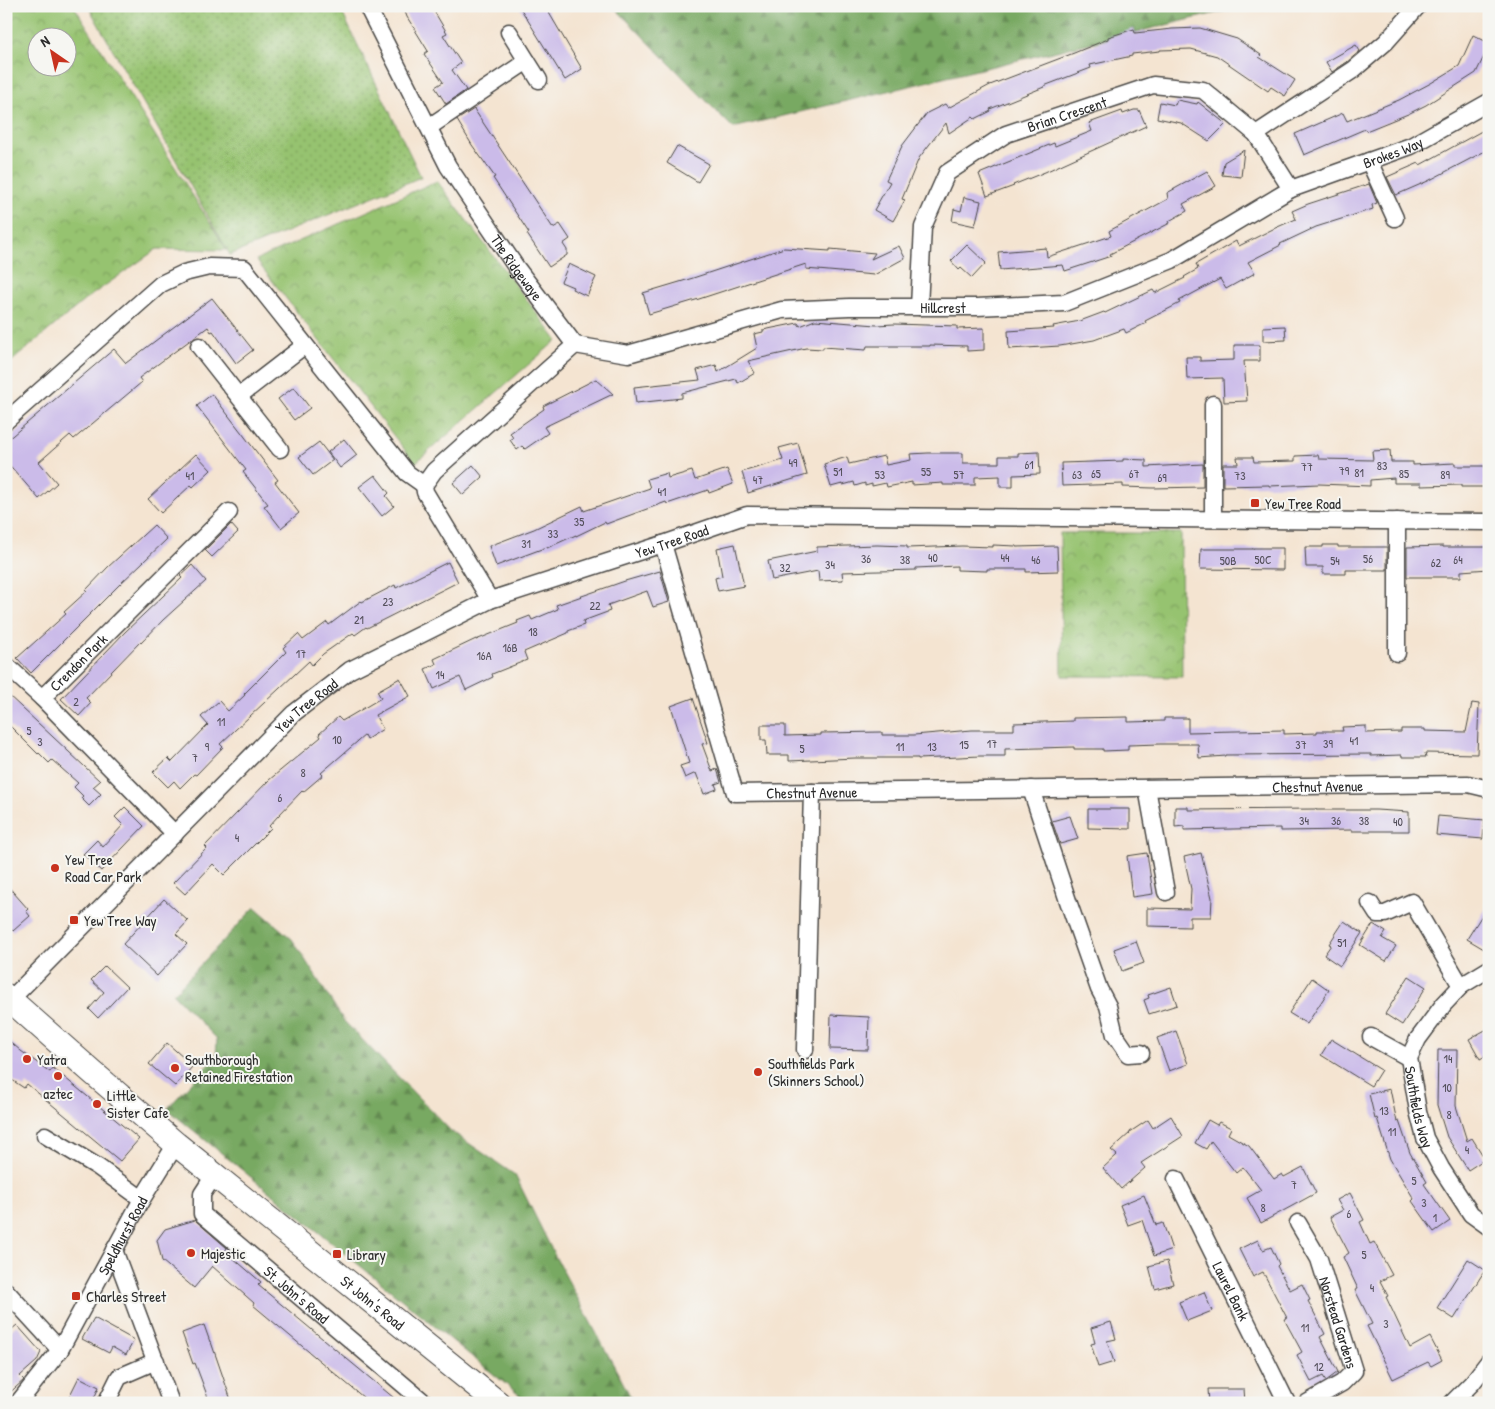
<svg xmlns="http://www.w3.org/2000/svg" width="1495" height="1409" font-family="'Patrick Hand',sans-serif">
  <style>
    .grass { fill: url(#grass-dots); stroke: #60774e }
    .forest { fill: url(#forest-firs); stroke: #526a46 }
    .park { fill: url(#park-crowns); stroke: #60774e; fill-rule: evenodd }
    .building { fill: #cbbbe9 }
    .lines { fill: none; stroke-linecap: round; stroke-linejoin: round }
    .minor-casing { stroke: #494744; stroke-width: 19 }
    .highway-casing { stroke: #494744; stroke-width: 26 }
    .minor { stroke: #fff; stroke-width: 16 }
    .highway { stroke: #fff; stroke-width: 24 }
    .poi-dot { fill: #c8321e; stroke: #f6f6f2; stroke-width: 2 }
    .labels { text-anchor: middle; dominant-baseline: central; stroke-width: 4; stroke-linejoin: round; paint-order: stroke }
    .number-label { font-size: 12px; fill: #534f5a }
    .street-label { font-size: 15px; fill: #2b2b2b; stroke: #f6f6f2 }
    .poi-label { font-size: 15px; fill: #2b2b2b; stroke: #f6f6f2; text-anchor: start }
  </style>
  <defs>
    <pattern id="grass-dots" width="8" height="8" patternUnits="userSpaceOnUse" patternTransform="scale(1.25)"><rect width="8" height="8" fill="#96c370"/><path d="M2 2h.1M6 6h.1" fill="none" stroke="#7b9f5c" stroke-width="1.8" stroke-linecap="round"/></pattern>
    <pattern id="forest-firs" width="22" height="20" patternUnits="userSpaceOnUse" patternTransform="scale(1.25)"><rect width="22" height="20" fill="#78a962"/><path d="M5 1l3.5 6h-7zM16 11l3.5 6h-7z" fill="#638a51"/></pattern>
    <pattern id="park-crowns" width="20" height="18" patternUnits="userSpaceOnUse" patternTransform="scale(1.25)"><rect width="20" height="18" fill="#96c370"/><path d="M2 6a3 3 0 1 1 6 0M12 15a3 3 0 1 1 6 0" fill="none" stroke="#7b9f5c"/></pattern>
  </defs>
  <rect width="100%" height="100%" fill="#f6f6f2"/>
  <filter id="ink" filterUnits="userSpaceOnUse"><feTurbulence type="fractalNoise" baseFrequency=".02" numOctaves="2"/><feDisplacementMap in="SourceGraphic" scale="10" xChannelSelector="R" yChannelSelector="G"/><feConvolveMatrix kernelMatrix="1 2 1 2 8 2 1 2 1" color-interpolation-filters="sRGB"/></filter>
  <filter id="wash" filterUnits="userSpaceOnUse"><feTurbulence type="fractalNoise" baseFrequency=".0096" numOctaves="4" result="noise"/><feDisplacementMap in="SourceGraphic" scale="20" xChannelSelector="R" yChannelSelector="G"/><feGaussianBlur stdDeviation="1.12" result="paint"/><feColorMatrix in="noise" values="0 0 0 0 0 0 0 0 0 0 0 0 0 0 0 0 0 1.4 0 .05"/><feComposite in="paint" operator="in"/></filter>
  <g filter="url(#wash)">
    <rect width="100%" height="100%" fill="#f4e4d1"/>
    <path class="grass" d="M88,6H339L421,177L230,255Z"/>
    <g class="forest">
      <path d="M613,6H1246L733,128Z"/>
      <path d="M255,907L292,939L344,1021L451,1131L515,1175L556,1258L634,1403H529L167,1109L216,1056L217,1039L173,994Z"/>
    </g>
    <g class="park">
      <path d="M6,6H74L227,250L157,249L86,299L6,366ZM38,38H68V68H38Z"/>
      <path d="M437,181L557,340L415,463L256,260Z"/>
      <path d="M1060,533H1181L1182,677L1062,676Z"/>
    </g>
    <g id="blocks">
      <g class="building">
        <path d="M403,6H431L447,33L443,35L461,63L452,70L466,90L446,104L435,87L443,82L424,54L428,51L407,17Z"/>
        <path d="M519,6H545L582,69L565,80Z"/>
        <path d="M1200,28L1237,39L1261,55L1259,57L1295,80L1285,96L1271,87L1268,91L1217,56L1191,49L1160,50V51L1132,54V56L1090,65L1091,68L1044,86V87L990,109L991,111L975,119L973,117L949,133L946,123L919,158L902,199L905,200L893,221L874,210L890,182L886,180L902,146L927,113L945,104L948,108L990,85L1074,53L1108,39V37L1134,29L1135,33L1172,29Z"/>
        <path d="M1473,35L1489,43V46L1476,73L1426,105L1408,114L1366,131L1365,129L1304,155L1295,134L1343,113L1347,121L1399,100L1431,83L1459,66Z"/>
        <path d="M1356,45L1360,51L1347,62L1332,72L1326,62Z"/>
        <path d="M1177,100L1197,104L1198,102L1226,124L1209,141L1181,123L1157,118L1160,102L1175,105Z"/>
        <path d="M474,109L553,228L560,224L570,239L563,244L567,250V255L549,267L527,234L529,233L493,178L495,177L472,145L457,120Z"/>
        <path d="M1134,110H1139L1146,126L1045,172L1013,185L1014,186L987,196L979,174L1054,143L1055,146L1092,131L1089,123L1122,111L1123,114Z"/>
        <path d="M1489,127V149L1428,181L1396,195L1387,177L1419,163L1420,165Z"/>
        <path d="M677,146L709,164L698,182L667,163Z"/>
        <path d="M1244,150L1241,177L1222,175L1224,162Z"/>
        <path d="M1207,171L1216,186L1183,204L1187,211L1169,221L1170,223L1110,254L1111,256L1065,271L1063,265L1000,270L998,252L1046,248L1047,257L1111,236L1109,231L1168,199L1167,193Z"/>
        <path d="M1369,184L1377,203L1372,205L1373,209L1316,227L1280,244L1281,245L1248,262L1255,273L1226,289L1220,279L1179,301L1180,303L1145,321L1146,323L1126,333L1124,329L1094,340L1060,346L1009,349L1008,331L1054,328L1053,326L1080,321L1104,312L1105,313L1153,290L1155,293L1185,278L1184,277L1198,269L1196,264L1236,241L1239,246L1273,229L1296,219L1292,211L1308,204Z"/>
        <path d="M964,197L981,201L975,226L952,221L954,209L961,211Z"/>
        <path d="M967,245L986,263L972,278L961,268L959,270L951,261Z"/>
        <path d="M899,246L905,258L874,275L806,269V264L699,299L649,314L643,293L693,278L784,248L830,251V249L875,253L871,259Z"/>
        <path d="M569,264L596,277L587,296L572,289L573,287L561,282Z"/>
        <path d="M212,298L253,350L236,363L213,331L211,332L208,327L139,378L142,382L74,439L70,435L39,462L57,483L39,499L6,461V441L114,349L126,363Z"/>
        <path d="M815,320L876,325L894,324L957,326V329L984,328V350L967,351V346L930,345V346H867L866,350L823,347V349L806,348L748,361L755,373L738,383L736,379L682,393V398L636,403L634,387L700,380L697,370L716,365L718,372L757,348L754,334L763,332V330L798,323L800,326Z"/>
        <path d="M1285,326L1286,340L1263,341V327Z"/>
        <path d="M1234,345H1260V361H1244L1247,401L1224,402L1223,378L1187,379L1186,357H1200V361L1234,360Z"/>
        <path d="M596,379L613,394L544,427L548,433L525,449L522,446L517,450L510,440L513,438L510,433L544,409L543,406Z"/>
        <path d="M294,387L310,408L294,420L278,399Z"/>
        <path d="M212,394L278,480L275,482L299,513L281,528L264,506L268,504L243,472L246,470L197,406Z"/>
        <path d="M344,439L357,455L340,468L328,452Z"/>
        <path d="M319,442L333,460L313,475L299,457Z"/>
        <path d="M798,443L807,475L748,493L742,472L783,460L779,448Z"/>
        <path d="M1390,450L1391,462H1413V465L1455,463V466H1485V487H1461V485L1421,486V483H1394V478L1370,480V486L1319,484L1269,486V485L1223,486V464H1238L1237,457H1253L1254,462L1295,461V456L1318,455L1319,459L1373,460L1372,451Z"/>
        <path d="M1039,452L1040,474L1013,475V487H1000V476L975,477V485H943V483L912,485V482L887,487L886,483L872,486V484L865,486V483L855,486L854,482L843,485L842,484L831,487L824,464L847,457L849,464L884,456L886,465L911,460L910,454L928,453H963V463H999V456H1018V453Z"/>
        <path d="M196,454L211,470L193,487L191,485L161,513L148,499Z"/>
        <path d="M1123,459L1146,460V467L1203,464V487L1153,488L1123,487V484L1062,486L1061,463L1123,461Z"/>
        <path d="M473,465L483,477L463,495L453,483Z"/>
        <path d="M727,469L733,484L709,493L708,490L667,504L666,502L606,524L605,522L576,536V535L547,548V547L496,566L489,546L534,529L582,506L584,511L650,488L647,479L667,473L668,478L692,471L695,480Z"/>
        <path d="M375,475L389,493L386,496L394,506L382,516L359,487Z"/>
        <path d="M231,524L238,532L212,557L205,550Z"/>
        <path d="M154,525L167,539L120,584L31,673L17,658L66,614L64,612L87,591L86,590L108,567Z"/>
        <path d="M735,544L744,586L718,591L715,578L722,576L717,548Z"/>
        <path d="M877,545L907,546V548L962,546L993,547V545L1016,546V547L1057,546L1058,571L1026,572V569H987V571L957,570V566L916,568V570L842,572L843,580L819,581L818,571L772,580L768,561L817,551V547Z"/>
        <path d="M1323,545H1338V547H1387V570H1346V574H1323V567H1306L1305,547H1323Z"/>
        <path d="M1443,546V547H1489V569L1461,571V577H1407V547Z"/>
        <path d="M1253,548H1283V570L1200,569L1201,549H1253Z"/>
        <path d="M448,562L458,582L367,628L366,627L355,635L353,633L323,654L312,665L309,661L220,744L223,747L196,775L194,774L180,788L174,781L168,787L153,772L168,758L172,762L208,725L201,717L219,701L228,711L245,695L244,694L286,652L283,648L298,634L303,640L327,622L329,625L361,601L362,602L395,585L396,588Z"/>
        <path d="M192,565L206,581L163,620L141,643L140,642L86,698L91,703L79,716L61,699L125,632L182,578L180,576Z"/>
        <path d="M660,571L669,602L653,607L647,591L608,605L610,611L583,621L584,625L568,631V633L524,652L527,660L492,674L493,677L466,690L460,677L434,689L425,669L436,664L434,659L476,639V640L518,623L517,621L530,616L532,620L558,609L556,605L625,581Z"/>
        <path d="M400,678L410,696L375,715L383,729L367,739L365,735L321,773L323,775L303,792L302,791L278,816L269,826L271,828L224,875L213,864L185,894L173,883L207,848L205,846L269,780L321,737L319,734L338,717L342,721L381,698L377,691Z"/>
        <path d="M6,693L100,781L93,787L101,794L89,806L81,798L83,796L74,787L78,783L52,760L49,763L39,753L38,754L6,722Z"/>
        <path d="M693,698L708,743L702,744L712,771L717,769L721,782L715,784L717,789L704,794L696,773L685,778L680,766L689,763L671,706Z"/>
        <path d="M1472,703L1479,704L1477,754L1425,753L1426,757H1402V755L1371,756V754L1226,755V756L1199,758L1198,744H1160L1128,745V750L1103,751V749H1074V747L1005,749V756H980L918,759V758H855L789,761V755H767L766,740H761V725H785V736L821,735V733L882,732V735H914L972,730H1014V723L1073,721V718L1128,717V722L1164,721V718H1188V732L1284,730V734L1317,733V731H1343L1342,727L1366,726V733L1401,732V729H1425V731L1466,732Z"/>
        <path d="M125,807L144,826L101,871L83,854L97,840L103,847L123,825L115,817Z"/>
        <path d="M1175,807H1188V810L1316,809V810H1376L1409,812V831H1352V830L1280,831V828L1184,830V826L1175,827Z"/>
        <path d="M1088,809H1130V829L1088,828Z"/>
        <path d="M1070,816L1078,839L1060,844L1052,821Z"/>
        <path d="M1438,816L1485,820L1483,839L1436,835Z"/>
        <path d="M1147,853L1153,894L1132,897L1127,856Z"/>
        <path d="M1201,853L1212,898L1211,917H1190V927L1147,926V908L1190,909L1191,889L1184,857Z"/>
        <path d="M6,884L28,909L26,911L30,916L13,931L6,924Z"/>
        <path d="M164,899L188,921L176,934L187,944L157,976L123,944Z"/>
        <path d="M1489,904V952L1467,939Z"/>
        <path d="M1344,921L1362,933L1340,966L1324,955L1331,945L1329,944Z"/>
        <path d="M1373,924L1386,932L1382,938L1396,946L1386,961L1360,945Z"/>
        <path d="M1136,941L1144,963L1122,971L1114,949Z"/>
        <path d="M105,966L127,987L98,1018L89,1009L104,992L91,980Z"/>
        <path d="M1409,976L1426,987L1402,1025L1385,1014Z"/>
        <path d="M1312,978L1329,990L1307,1024L1289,1013Z"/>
        <path d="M1171,987L1177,1005L1149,1014L1144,1000L1149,998L1148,995Z"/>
        <path d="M831,1015L869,1017L868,1050L830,1049Z"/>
        <path d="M1489,1028V1054L1480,1059L1469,1039Z"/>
        <path d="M1176,1031L1188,1064L1169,1071L1157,1038Z"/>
        <path d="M6,1038L21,1051L50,1072L53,1068L139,1139L120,1161L27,1084L24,1088L9,1078L13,1072L6,1066Z"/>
        <path d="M1331,1039L1381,1070L1371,1086L1321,1055Z"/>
        <path d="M167,1043L193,1066L175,1086L149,1064Z"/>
        <path d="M1438,1050H1457L1456,1106L1467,1141L1472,1138L1485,1159L1468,1170L1447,1137L1437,1105Z"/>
        <path d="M1390,1089L1397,1122L1399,1121L1410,1153L1427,1182L1424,1184L1450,1221L1434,1232L1412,1201L1414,1199L1390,1159L1377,1118L1375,1119L1369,1094Z"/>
        <path d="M1171,1116L1183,1136L1141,1163L1145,1168L1121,1189L1103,1168L1117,1155L1111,1150L1130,1133V1132L1148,1120L1153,1128Z"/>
        <path d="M1208,1120L1217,1125L1219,1122L1231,1128L1228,1134L1249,1146L1274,1179L1282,1174L1284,1177L1303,1167L1316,1193L1261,1223L1247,1198L1261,1190L1243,1167L1236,1173L1211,1141L1206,1149L1195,1143Z"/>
        <path d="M1350,1193L1364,1220L1360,1222L1370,1244L1374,1242L1392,1275L1380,1281L1388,1296L1386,1297L1410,1348L1430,1337L1442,1360L1431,1366L1428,1362L1393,1379L1367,1326L1372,1324L1355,1290L1358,1289L1343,1257L1349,1253L1330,1217L1343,1210L1337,1200Z"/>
        <path d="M1144,1195L1156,1225L1163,1223L1172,1250L1154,1256L1142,1220L1128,1225L1120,1205Z"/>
        <path d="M195,1220L227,1248L225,1251L261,1282L258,1285L400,1403H370L253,1305L254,1303L212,1266L194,1288L162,1261L157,1240L165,1229Z"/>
        <path d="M1258,1240L1263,1250L1271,1247L1279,1264L1277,1266L1290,1290L1302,1284L1310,1300L1308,1301L1325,1334L1320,1337L1338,1372L1326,1381L1323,1376L1311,1382L1297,1355L1302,1352L1284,1319L1287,1318L1263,1272L1253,1277L1239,1249Z"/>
        <path d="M1468,1259L1485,1270L1454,1319L1437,1308Z"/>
        <path d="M1167,1261L1173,1284L1155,1289L1149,1266Z"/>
        <path d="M1204,1292L1212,1311L1187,1321L1179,1302Z"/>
        <path d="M94,1318L134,1340L126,1355L112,1347L109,1353L82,1339Z"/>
        <path d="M1111,1322L1116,1339L1107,1341L1114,1362L1098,1367L1091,1344L1095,1343L1091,1328Z"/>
        <path d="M17,1325L41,1352L37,1361L20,1376L24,1380L6,1396V1334Z"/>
        <path d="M204,1325L210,1342H211L232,1403H210L195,1363L193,1364L187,1347L182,1333Z"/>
        <path d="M79,1377L99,1387L92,1403H77L68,1399Z"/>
        <path d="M1208,1389H1244L1245,1403H1209Z"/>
      </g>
    </g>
  </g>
  <g filter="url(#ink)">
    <use href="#blocks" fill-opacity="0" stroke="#494744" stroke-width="1"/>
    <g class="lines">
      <g class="minor-casing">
        <g id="minor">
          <path id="s1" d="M367,6L448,166L516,267L575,345L434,471L424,485L425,492L490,600"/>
          <path d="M527,61L539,80"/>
          <path d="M429,127L527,61L509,32"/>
          <path d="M1256,134L1353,70L1386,42L1418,6"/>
          <path d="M1369,161L1395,218"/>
          <path id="s2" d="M919,307L923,227L947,173L1006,134L1153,85L1203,90L1256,134L1291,189"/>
          <path id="s3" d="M575,345L628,354L782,310L849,307H977L1064,303L1172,260L1291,189L1411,146L1489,102"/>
          <path d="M199,346L280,449"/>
          <path d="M239,396L305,345"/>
          <path d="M1213,404V519"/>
          <path d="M6,421L161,284L184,273L209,267L244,268L407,473L424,485"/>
          <path id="s4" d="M663,544L735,793L1468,784L1489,789"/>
          <path d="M1397,653V521"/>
          <path d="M6,665L42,698"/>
          <path d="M1147,788L1166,892"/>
          <path d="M1031,789L1068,901L1099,989L1108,1006L1115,1035L1128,1054L1141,1053"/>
          <path id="s5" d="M175,834L42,698L229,512"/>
          <path d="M1370,903L1377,914H1385L1412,902L1461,986"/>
          <path id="s6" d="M1489,969L1461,986L1444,1004L1418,1039L1409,1058L1418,1111L1425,1138L1441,1168L1471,1214L1489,1227"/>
          <path id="s7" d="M10,1000L294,713L350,670L490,600L663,544L747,515L1489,522"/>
          <path d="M1371,1037L1409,1058"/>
          <path d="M805,1050L812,792"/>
          <path d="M45,1135L98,1167L142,1199"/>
          <path id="s8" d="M215,1174L202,1194V1214L425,1403"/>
          <path id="s9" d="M1176,1179L1287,1403"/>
          <path id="s10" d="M1298,1223L1319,1259L1354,1371L1342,1383L1307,1403"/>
          <path d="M114,1250L171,1403"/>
          <path d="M6,1291L60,1350"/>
          <path id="s11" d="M18,1403L60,1350L142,1199L176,1144"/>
          <path d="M106,1403L119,1377L156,1361"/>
          <path d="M1452,1403L1472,1383L1489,1361"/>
        </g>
      </g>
      <g class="highway-casing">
        <g id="highway">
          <path id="s12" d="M6,996L92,1072L176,1144L498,1403"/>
        </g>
      </g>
      <use href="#minor" class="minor"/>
      <use href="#highway" class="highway"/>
    </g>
  </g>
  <g class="poi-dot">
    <rect x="1250" y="498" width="10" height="10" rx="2.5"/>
    <circle cx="55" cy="868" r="5"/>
    <rect x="69" y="915" width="10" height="10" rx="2.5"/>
    <circle cx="27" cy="1059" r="5"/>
    <circle cx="175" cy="1068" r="5"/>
    <circle cx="758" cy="1072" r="5"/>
    <circle cx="58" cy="1076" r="5"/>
    <circle cx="97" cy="1104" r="5"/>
    <circle cx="191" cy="1253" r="5"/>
    <rect x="332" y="1249" width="10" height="10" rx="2.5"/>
    <rect x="71" y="1291" width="10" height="10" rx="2.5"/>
  </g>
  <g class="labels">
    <g class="number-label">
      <text x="793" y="462">49</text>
      <text x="1029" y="464">61</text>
      <text x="1382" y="465">83</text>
      <text x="1307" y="466">77</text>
      <text x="1344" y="470">79</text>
      <text x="838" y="471">51</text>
      <text x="926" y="471">55</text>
      <text x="1359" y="472">81</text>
      <text x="1096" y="473">65</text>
      <text x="1134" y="473">67</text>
      <text x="1404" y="473">85</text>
      <text x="880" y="474">53</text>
      <text x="959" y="474">57</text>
      <text x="1077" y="474">63</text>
      <text x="1445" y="474">89</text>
      <text x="190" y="475">41</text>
      <text x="1240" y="475">73</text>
      <text x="1162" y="477">69</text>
      <text x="758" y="479">47</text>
      <text x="662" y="491">41</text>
      <text x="579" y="521">35</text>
      <text x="553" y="533">33</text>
      <text x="526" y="543">31</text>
      <text x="933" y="557">40</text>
      <text x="1005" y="557">44</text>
      <text x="866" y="558">36</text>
      <text x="1368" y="558">56</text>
      <text x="905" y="559">38</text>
      <text x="1036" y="559">46</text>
      <text x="1263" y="559">50C</text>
      <text x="1458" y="559">64</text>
      <text x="1228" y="560">50B</text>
      <text x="1335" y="560">54</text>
      <text x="1436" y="562">62</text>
      <text x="830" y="564">34</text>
      <text x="785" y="567">32</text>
      <text x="388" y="601">23</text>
      <text x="595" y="605">22</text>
      <text x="359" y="619">21</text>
      <text x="533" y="631">18</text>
      <text x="510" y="647">16B</text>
      <text x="301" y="653">17</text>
      <text x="484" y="655">16A</text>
      <text x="440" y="674">14</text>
      <text x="76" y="701">2</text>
      <text x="221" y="721">11</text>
      <text x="29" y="730">5</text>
      <text x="337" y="739">10</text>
      <text x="1354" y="740">41</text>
      <text x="40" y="741">3</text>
      <text x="992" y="743">17</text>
      <text x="1328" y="743">39</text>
      <text x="964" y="744">15</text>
      <text x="1301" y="744">37</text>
      <text x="207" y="746">9</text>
      <text x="900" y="746">11</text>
      <text x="932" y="746">13</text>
      <text x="802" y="748">5</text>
      <text x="195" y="757">7</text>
      <text x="303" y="772">8</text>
      <text x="280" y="797">6</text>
      <text x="1304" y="820">34</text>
      <text x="1336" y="820">36</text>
      <text x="1364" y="820">38</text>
      <text x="1398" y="821">40</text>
      <text x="237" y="837">4</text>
      <text x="1342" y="942">51</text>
      <text x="1448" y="1058">14</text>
      <text x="1447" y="1087">10</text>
      <text x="1384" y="1110">13</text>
      <text x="1449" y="1114">8</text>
      <text x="1392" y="1131">11</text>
      <text x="1467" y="1149">4</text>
      <text x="1414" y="1180">5</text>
      <text x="1294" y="1184">7</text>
      <text x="1424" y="1202">3</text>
      <text x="1263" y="1207">8</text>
      <text x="1349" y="1213">6</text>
      <text x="1435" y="1217">1</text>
      <text x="1364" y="1254">5</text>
      <text x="1372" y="1287">4</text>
      <text x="1386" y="1323">3</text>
      <text x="1305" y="1327">11</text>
      <text x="1319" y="1366">12</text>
    </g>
    <g class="street-label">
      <text stroke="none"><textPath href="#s2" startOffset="274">Brian Crescent</textPath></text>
      <text stroke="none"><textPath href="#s3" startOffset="859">Brokes Way</textPath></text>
      <text stroke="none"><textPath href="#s1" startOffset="302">The Ridgewaye</textPath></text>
      <text stroke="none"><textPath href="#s3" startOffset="375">Hillcrest</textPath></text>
      <text stroke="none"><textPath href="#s7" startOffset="822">Yew Tree Road</textPath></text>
      <text stroke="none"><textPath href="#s5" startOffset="241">Crendon Park</textPath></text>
      <text stroke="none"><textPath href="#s7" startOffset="418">Yew Tree Road</textPath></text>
      <text stroke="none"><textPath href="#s4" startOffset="842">Chestnut Avenue</textPath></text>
      <text stroke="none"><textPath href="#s4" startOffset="336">Chestnut Avenue</textPath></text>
      <text stroke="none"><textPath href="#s6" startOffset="172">Southfields Way</textPath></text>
      <text stroke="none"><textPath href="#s11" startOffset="198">Speldhurst Road</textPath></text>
      <text stroke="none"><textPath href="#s9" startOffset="125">Laurel Bank</textPath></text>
      <text stroke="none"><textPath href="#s8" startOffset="168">St. John's Road</textPath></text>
      <text stroke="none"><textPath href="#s12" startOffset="478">St John's Road</textPath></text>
      <text stroke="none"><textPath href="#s10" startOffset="108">Norstead Gardens</textPath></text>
    </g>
    <g class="poi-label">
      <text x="1265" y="503">Yew Tree Road</text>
      <text x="65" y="859">Yew Tree<tspan x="65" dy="17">Road Car Park</tspan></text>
      <text x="84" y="920">Yew Tree Way</text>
      <text x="37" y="1059">Yatra</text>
      <text x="185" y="1059">Southborough<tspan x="185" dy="17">Retained Firestation</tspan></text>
      <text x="768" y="1063">Southfields Park<tspan x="768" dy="17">(Skinners School)</tspan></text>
      <text x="58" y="1093" text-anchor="middle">aztec</text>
      <text x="107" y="1095">Little<tspan x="107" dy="17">Sister Cafe</tspan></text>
      <text x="201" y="1253">Majestic</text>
      <text x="347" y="1254">Library</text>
      <text x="86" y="1296">Charles Street</text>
    </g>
  </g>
  <rect width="1495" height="1409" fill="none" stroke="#f6f6f2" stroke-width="25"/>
  <g transform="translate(52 52) rotate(326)"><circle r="24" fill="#f6f6f2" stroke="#a5a5a2"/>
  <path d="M0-4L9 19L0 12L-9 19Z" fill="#c8321e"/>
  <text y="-8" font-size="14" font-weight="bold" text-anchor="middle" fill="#2b2b2b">N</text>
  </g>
</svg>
